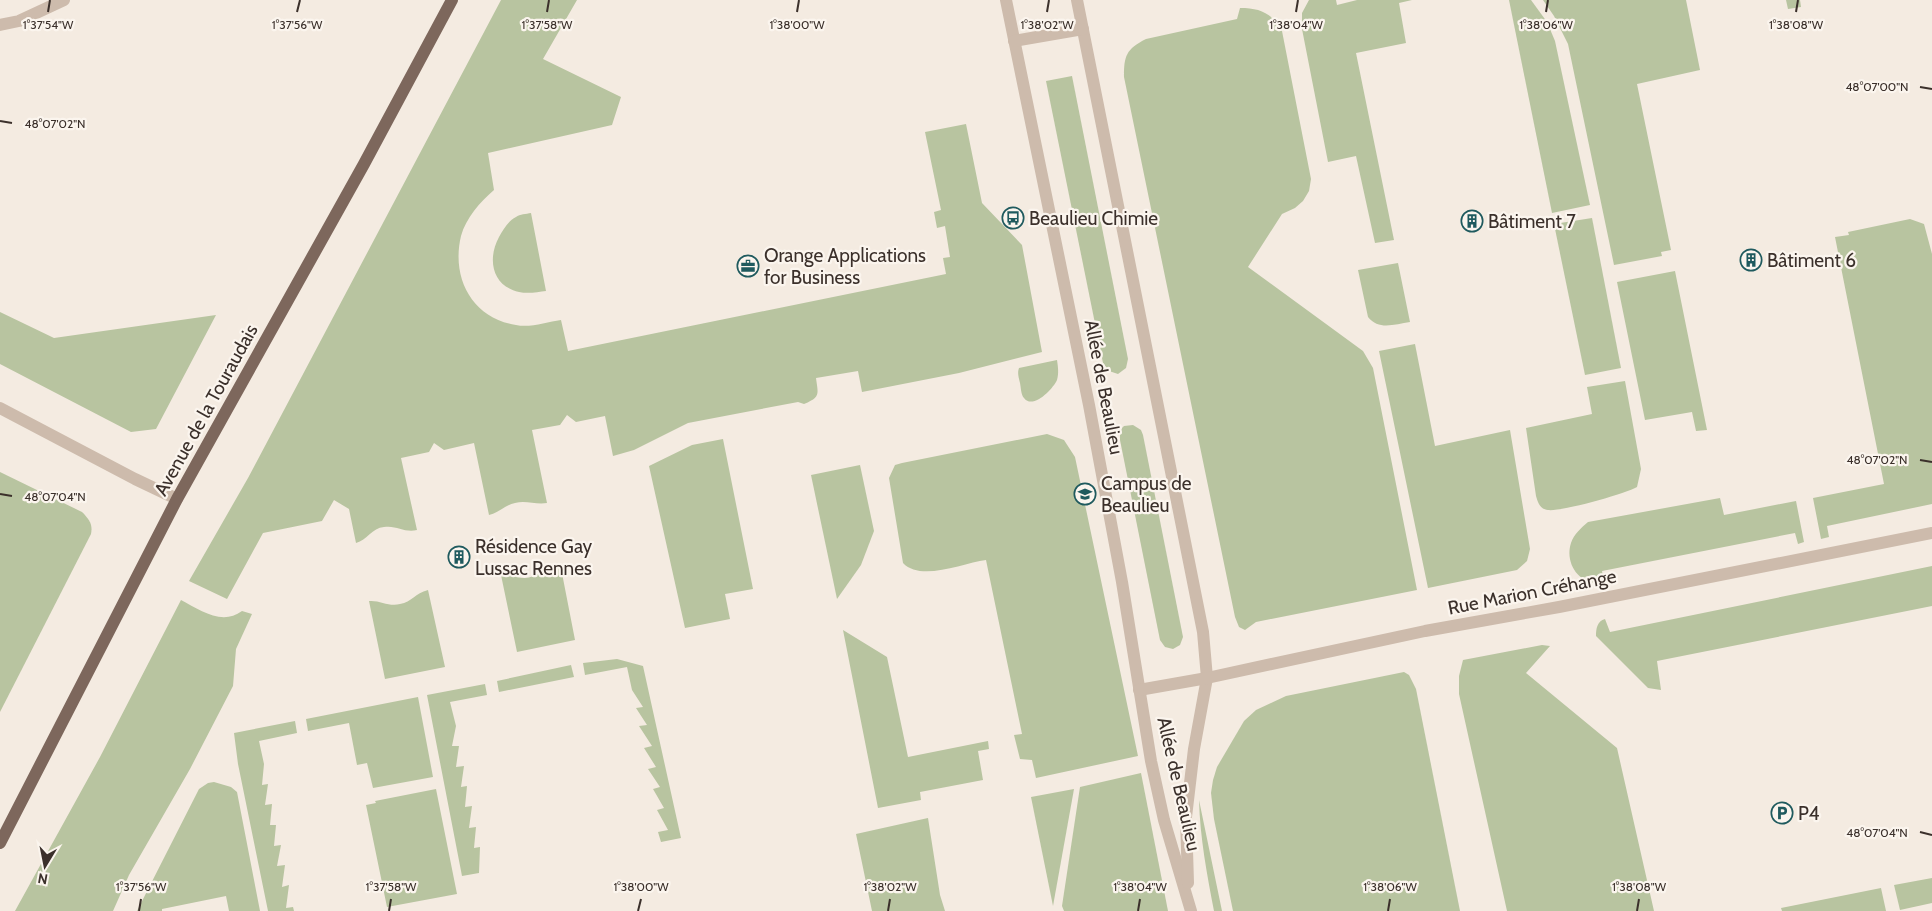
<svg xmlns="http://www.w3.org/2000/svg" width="1932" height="911" font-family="Cabin,sans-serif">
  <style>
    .green { fill: #b8c4a0 }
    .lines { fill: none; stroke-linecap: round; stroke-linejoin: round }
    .minor { stroke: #cdbbac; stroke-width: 12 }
    .major { stroke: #7d675c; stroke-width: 12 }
    .ticks { fill: none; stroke: #3b302b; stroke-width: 2 }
    .labels { text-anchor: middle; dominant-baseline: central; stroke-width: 4.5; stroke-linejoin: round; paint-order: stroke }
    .poi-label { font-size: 19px; fill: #3b302b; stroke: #fbf5ee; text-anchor: start }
    .street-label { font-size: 19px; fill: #3b302b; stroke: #fbf5ee }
    .ticks-label { font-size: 12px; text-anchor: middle; fill: #3b302b; stroke: #fbf5ee; stroke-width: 4.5; stroke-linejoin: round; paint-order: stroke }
  </style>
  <rect width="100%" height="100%" fill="#f4ebe1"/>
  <g class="green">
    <path d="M501,0H577L543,59L621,97L612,125L488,153L494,190C480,202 466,218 461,236C451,278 472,318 516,325C530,328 547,322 561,320L568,351L946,274L943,258L950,257L945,226L937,228L934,212L941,210L925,132L966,124L982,203L1022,245L1042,352L959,373L862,392L858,371L816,378C818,394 821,397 804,404L798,402L688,423L634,450L613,456L605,416L576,422L567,415L560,425L532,430L547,503C536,505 526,500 515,503C505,505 499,513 489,515L474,443L444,450L434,443L429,452L401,458L417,530C404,533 397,525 384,527C372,528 367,540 356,543L349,509L334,500L322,521L263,533L227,599L189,581L248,478Z"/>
    <path d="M1309,0H1336L1337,5L1357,0H1412L1399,3L1406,43L1356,53L1394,240L1375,243L1356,156L1328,162L1302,29V13Z"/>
    <path d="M1509,0H1531L1547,22L1555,41L1590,205L1552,213Z"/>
    <path d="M1543,0H1686L1700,70L1637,84L1671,250L1661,252L1662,256L1614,265L1568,44L1554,16Z"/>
    <path d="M1786,0H1800L1801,7L1788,9Z"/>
    <path d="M1240,8C1260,8 1272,13 1282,31L1311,179L1309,191L1303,201L1295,208L1282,214L1248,267L1363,351L1373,368L1417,590L1256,622L1245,630L1239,627L1235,617L1124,77C1124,56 1126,49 1146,39L1237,19Z"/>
    <path d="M1072,76L1128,359L1126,368L1118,374L1109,371L1103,363L1046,81Z"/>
    <path d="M531,213L546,291C538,292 528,294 519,292C492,286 487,259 499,237C503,230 508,221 516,217C520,214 526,214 531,213Z"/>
    <path d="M1592,218L1621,368L1585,375L1554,224Z"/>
    <path d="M1910,219L1924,224L1932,254V504L1827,526L1829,537L1821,539L1813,498L1884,484L1835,237L1849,235L1848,232Z"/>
    <path d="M1398,263L1410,322C1395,324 1379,331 1368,317L1358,270Z"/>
    <path d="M1675,271L1707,430L1696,431L1692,412L1645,420L1617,282Z"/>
    <path d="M0,312L54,338L216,315L156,429L131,432L0,364Z"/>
    <path d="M1415,344L1435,446L1510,430L1530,549L1527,561L1517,570L1428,588L1379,351Z"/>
    <path d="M1057,360C1058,367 1059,373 1057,380C1053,389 1033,410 1024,398C1021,395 1021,388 1020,383C1019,378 1017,373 1019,368Z"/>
    <path d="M1625,381L1641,469L1637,487C1625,494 1560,512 1548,510C1540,509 1538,503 1536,496L1526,428L1592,414L1587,387Z"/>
    <path d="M1133,425L1141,430L1143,435L1183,637L1180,645L1173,649L1165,647L1160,640L1120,440V430L1124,426Z"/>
    <path d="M1047,434L1064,440L1075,457L1138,756L1036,778L1032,760L1020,759L1014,735L1022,734L986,560C963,563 921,582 903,563L889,478L895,465L902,463Z"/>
    <path d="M723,439L753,589L725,594L730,619L685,628L649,466L692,445Z"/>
    <path d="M860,465L874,531L861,565L837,599L811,475Z"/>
    <path d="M0,472L82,512C89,519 93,524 91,534L0,712Z"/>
    <path d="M1720,498L1724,515L1796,501L1804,542L1798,544L1795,533L1602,571L1604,583C1581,587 1564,565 1571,543C1574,534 1581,528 1588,522Z"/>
    <path d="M560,563L575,640L517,652L501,575L508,573C534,587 539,567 560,563Z"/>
    <path d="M1932,566V606L1657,661L1661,690L1648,688L1596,636C1596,629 1597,621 1605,619L1610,632Z"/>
    <path d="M428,590L445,667L385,679L369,601C380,600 389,607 400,604C412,602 415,593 428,590Z"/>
    <path d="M181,600C200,610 222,626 242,611L252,614L236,649L233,686L190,769L129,875L113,911H15L100,757Z"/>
    <path d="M843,630L887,657L908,757L988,741L989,749L978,751L983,780L920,792L921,800L878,808Z"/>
    <path d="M1542,645L1550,646L1526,673L1617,748L1654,911H1507L1459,694V676L1463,660Z"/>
    <path d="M617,659L643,666L681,838L661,842L658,832L668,830L657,810L664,808L653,789L660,787L648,769L656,767L644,748L652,746L639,726L647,725L636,708L643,707L632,690L627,667L585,675L583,663Z"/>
    <path d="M571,665L574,677L499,692L497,681Z"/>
    <path d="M1404,672L1409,675L1416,689L1460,911H1233L1214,819L1211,793L1213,780L1217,767L1244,721L1256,710L1286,696Z"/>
    <path d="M485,684L487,695L450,702L456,726L452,746H459L456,767L464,766L461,787L467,786L465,807L472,806L469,828L476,827L474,848L480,847L479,873L462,876L427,695Z"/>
    <path d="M418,697L433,777L373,788L367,763L357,765L349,723L308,731L306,719Z"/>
    <path d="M295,721L297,733L259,741L264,764L262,785L268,784L265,805L272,804L270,825H276L274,846L281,845L277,866L285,865L282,887L289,885L286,908L293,907L294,911H268L238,764L234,733Z"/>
    <path d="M1141,773L1168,911H1064L1062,906L1080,787Z"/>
    <path d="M214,782L231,787L237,792L260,911H229L226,896L162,909V911H137L199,789L208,783Z"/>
    <path d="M436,789L457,894L387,907L366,805L376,803L375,801Z"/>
    <path d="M1074,789L1053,906L1031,797Z"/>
    <path d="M1199,800L1222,911H1214C1207,874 1200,838 1199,800Z"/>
    <path d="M928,818L940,895L945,911H872L856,834Z"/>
    <path d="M1932,878V903L1900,910L1894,885Z"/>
    <path d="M1881,888L1886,911H1782L1781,908Z"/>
  </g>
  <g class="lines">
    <g class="minor">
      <path d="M1006,0L1089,405L1122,582L1151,761L1164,820L1191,911"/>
      <path d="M1077,0L1203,632L1207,678L1194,749L1186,817L1188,883"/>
      <path d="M0,25L19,21L64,0"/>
      <path d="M1014,41L1083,29"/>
      <path d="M0,408L135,479L177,499"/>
      <path d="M1139,690L1207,678L1425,631L1559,607L1932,533"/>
    </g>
    <path class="major" d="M0,843L177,499L364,164L452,0"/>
  </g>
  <path class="ticks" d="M48,12L50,0M297,12L300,0M547,12L549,0M797,12L799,0M1047,12L1049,0M1296,12L1298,0M1546,12L1548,0M1796,12L1798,0M1920,87L1932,89M0,121L12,123M1920,460L1932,462M0,494L12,496M1920,832L1932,835M139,911L141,899M389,911L391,899M638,911L641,899M888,911L890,899M1138,911L1140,899M1388,911L1390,899M1637,911L1639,899"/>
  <defs>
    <g id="bus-ring" transform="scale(1.125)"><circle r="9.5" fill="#fbf5ee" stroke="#1f5a5e" stroke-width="1.5"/><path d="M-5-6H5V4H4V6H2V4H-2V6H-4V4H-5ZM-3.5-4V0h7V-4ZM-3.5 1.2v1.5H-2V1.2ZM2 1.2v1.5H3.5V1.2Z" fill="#1f5a5e"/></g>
    <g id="building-ring" transform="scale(1.125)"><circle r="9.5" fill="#fbf5ee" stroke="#1f5a5e" stroke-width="1.5"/><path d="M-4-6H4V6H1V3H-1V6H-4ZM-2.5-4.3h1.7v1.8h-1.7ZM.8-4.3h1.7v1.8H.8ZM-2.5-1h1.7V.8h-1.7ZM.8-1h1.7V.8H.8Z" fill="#1f5a5e"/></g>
    <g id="office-ring" transform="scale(1.125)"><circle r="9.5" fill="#fbf5ee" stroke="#1f5a5e" stroke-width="1.5"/><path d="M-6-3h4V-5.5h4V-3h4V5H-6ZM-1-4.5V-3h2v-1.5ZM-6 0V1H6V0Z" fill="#1f5a5e"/></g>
    <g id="university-ring" transform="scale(1.125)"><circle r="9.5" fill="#fbf5ee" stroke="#1f5a5e" stroke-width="1.5"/><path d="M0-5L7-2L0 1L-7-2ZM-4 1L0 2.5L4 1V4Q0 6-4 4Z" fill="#1f5a5e"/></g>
    <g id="parking-ring" transform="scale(1.125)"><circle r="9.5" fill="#fbf5ee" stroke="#1f5a5e" stroke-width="1.5"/><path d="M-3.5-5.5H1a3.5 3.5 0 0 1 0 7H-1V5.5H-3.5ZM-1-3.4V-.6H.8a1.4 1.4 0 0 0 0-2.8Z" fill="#1f5a5e"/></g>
  </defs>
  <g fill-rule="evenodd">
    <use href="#bus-ring" x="1013" y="218"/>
    <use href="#building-ring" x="1472" y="221"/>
    <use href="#building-ring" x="1751" y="260"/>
    <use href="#office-ring" x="748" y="266"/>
    <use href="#university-ring" x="1085" y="494"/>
    <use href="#building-ring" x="459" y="557"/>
    <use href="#parking-ring" x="1782" y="813"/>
  </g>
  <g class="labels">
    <g class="poi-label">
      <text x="1029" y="218">Beaulieu Chimie</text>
      <text x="1488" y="221">Bâtiment 7</text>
      <text x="764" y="255">Orange Applications<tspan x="764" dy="22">for Business</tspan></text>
      <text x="1767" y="260">Bâtiment 6</text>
      <text x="1101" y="483">Campus de<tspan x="1101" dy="22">Beaulieu</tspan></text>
      <text x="475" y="546">Résidence Gay<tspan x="475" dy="22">Lussac Rennes</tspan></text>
      <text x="1798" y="813">P4</text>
    </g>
    <g class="street-label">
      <text transform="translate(1104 387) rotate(79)">Allée de Beaulieu</text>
      <text transform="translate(206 410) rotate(-61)">Avenue de la Touraudais</text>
      <text transform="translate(1532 592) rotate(-11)">Rue Marion Créhange</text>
      <text transform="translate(1179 784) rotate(77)">Allée de Beaulieu</text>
    </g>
  </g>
  <g class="ticks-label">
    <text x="48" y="29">1°37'54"W</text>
    <text x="297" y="29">1°37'56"W</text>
    <text x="547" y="29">1°37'58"W</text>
    <text x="797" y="29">1°38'00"W</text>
    <text x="1047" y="29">1°38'02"W</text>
    <text x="1296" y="29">1°38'04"W</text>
    <text x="1546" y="29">1°38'06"W</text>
    <text x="1796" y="29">1°38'08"W</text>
    <text x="1877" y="91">48°07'00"N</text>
    <text x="55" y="128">48°07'02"N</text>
    <text x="1877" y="464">48°07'02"N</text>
    <text x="55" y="501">48°07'04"N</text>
    <text x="1877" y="837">48°07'04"N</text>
    <text x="141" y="891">1°37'56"W</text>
    <text x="391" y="891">1°37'58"W</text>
    <text x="641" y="891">1°38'00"W</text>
    <text x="890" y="891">1°38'02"W</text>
    <text x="1140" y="891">1°38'04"W</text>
    <text x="1390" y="891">1°38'06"W</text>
    <text x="1639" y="891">1°38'08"W</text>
  </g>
  <g transform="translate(45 866) rotate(190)" stroke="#fbf5ee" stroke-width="4" paint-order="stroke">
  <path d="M0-4L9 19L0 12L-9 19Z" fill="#3b302b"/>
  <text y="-8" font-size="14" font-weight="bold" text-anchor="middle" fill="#3b302b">N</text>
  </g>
</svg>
